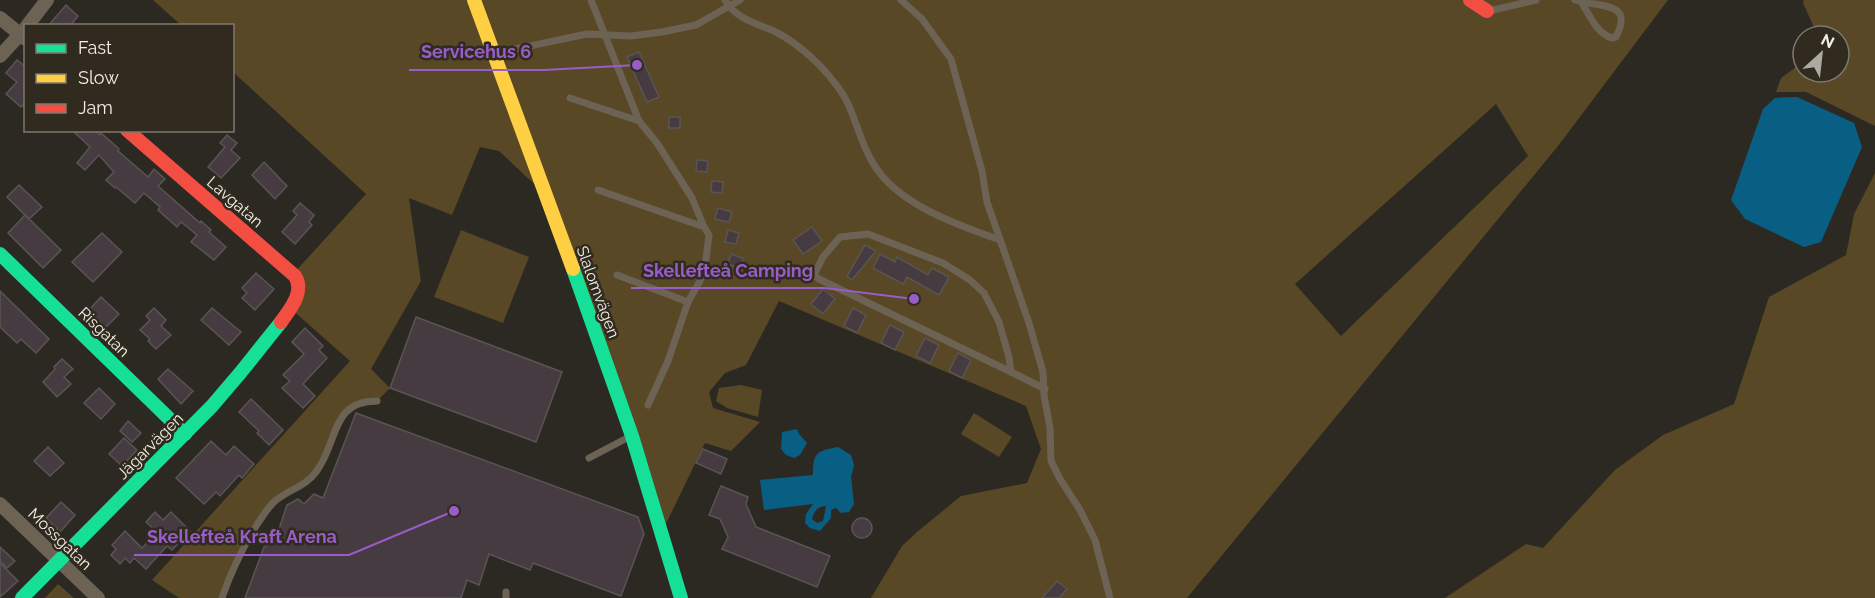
<svg xmlns="http://www.w3.org/2000/svg" width="1875" height="598" font-family="Raleway,sans-serif">
  <style>
    .green { fill: #584825; fill-rule: evenodd }
    .water { fill: #095f83; fill-rule: evenodd }
    .building { fill: #463b41; stroke: #595554; stroke-width: 1.5 }
    .lines { fill: none; stroke-linecap: round; stroke-linejoin: round }
    .lane { stroke: #6c6354; stroke-width: 7 }
    .street { stroke: #6c6354; stroke-width: 14 }
    .fast { stroke: #16e098; stroke-width: 14 }
    .slow { stroke: #ffcf43; stroke-width: 14 }
    .jam { stroke: #f24e42; stroke-width: 14 }
    .labels { text-anchor: middle; dominant-baseline: central; stroke-width: 5; stroke-linejoin: round; paint-order: stroke }
    .street-label { font-size: 16px; fill: #f3efe8; stroke: #302a1f }
    .leader { fill: none; stroke: #995dc9; stroke-width: 2 }
    .callout-dot { fill: #995dc9; stroke: #302a1f; stroke-width: 2 }
    .callout-label { font-size: 18px; text-anchor: middle; font-weight: bold; fill: #995dc9; stroke: #302a1f; stroke-width: 5; stroke-linejoin: round; paint-order: stroke }
  </style>
  <rect width="100%" height="100%" fill="#2c2923"/>
  <g class="green">
    <path d="M153,0H1668L1558,146L1187,598H871L902,546L917,532L961,496L1027,483L1041,449L1026,406L779,301L746,365L725,373L709,392L713,408L760,422L731,451L705,443L662,532L547,196L499,151L480,147L452,215L409,198L421,281L371,369L390,388L377,401L349,408L317,471L280,498L261,519L222,598H179L152,580L350,361L290,308L293,274L366,194L233,72L232,26L181,25ZM1496,104L1528,156L1341,336L1295,284Z"/>
    <path d="M1804,0H1875V126L1806,92H1776L1781,78L1803,62V72H1839V36H1818L1803,3Z"/>
    <path d="M1875,173V598H1445L1526,544L1543,548L1615,470L1663,435L1734,404L1769,297L1846,255L1854,214Z"/>
    <path d="M461,230L529,257L503,323L434,297Z"/>
    <path d="M741,385L762,390L758,417L727,408L716,401L719,388Z"/>
    <path d="M974,413L1012,437L999,457L961,434Z"/>
    <path d="M58,584L74,598H45Z"/>
  </g>
  <g class="water">
    <path d="M1797,97L1854,123L1862,147L1821,242L1804,247L1745,219L1731,200L1763,109L1775,98Z"/>
    <path d="M797,429L799,434L807,443L800,455L794,458L786,455L781,449L782,432Z"/>
    <path d="M838,447L851,455L854,465L851,477L854,504L849,512L841,513L836,508L831,510V518L820,531L810,528L805,523L806,514L813,504L764,510L760,480L813,475C813,452 817,451 838,447ZM826,506L823,521L817,523L812,519C814,511 818,506 826,506Z"/>
  </g>
  <g class="building">
    <path d="M66,5L78,16L70,26H48Z"/>
    <path d="M639,52L659,97L647,102L627,57Z"/>
    <path d="M17,60L26,67V102L21,107L6,94L17,82L6,73Z"/>
    <rect x="669" y="117" width="11" height="11"/>
    <path d="M72,130H95L100,135L101,133L119,149L118,151L148,177L154,169L165,179L158,186L200,223L201,221L211,230L209,232L226,247L214,260L191,242L197,235L181,222L177,227L158,210L160,207L144,193L135,203L116,187L115,188L106,180L114,172L99,155L85,170L77,163L90,147Z"/>
    <path d="M227,135L237,143L231,150L240,158L221,178L208,167L225,147L220,143Z"/>
    <path d="M697,160L708,161L707,172L696,171Z"/>
    <path d="M264,162L287,186L275,199L252,175Z"/>
    <path d="M712,181L723,182L722,193L711,192Z"/>
    <path d="M19,185L42,207L29,219L7,197Z"/>
    <path d="M300,203L314,215L309,222L312,225L295,244L282,232L297,215L293,211Z"/>
    <path d="M718,208L732,212L729,222L715,219Z"/>
    <path d="M25,215L61,250L43,268L8,233Z"/>
    <path d="M812,227L822,241L803,254L793,240Z"/>
    <path d="M728,230L739,233L736,244L725,242Z"/>
    <path d="M102,233L122,252L93,282L72,262Z"/>
    <path d="M865,245L876,251L852,280L847,276Z"/>
    <path d="M731,254L743,258L740,268L728,264Z"/>
    <path d="M880,254L895,262L897,257L928,275L932,268L949,277L939,295L907,277L903,284L873,268Z"/>
    <path d="M256,273L274,289L255,310L242,298L247,293L242,288Z"/>
    <path d="M823,289L835,299L823,314L811,304Z"/>
    <path d="M0,291L49,339L36,353L21,339L17,343L0,327Z"/>
    <path d="M101,297L119,314L105,328L88,311Z"/>
    <path d="M154,308L166,320L161,326L171,335L156,349L148,341L150,339L140,330L150,320L146,316Z"/>
    <path d="M212,308L241,332L229,345L201,320Z"/>
    <path d="M853,308L866,315L857,333L844,326Z"/>
    <path d="M416,317L562,372L536,442L390,388Z"/>
    <path d="M890,325L904,332L895,350L881,343Z"/>
    <path d="M305,328L323,346L319,350L327,358L303,384L315,396L303,408L282,388L290,381L283,375L304,354L292,342Z"/>
    <path d="M925,338L939,345L930,363L916,356Z"/>
    <path d="M958,353L971,360L962,378L949,371Z"/>
    <path d="M62,359L73,369L64,377L71,384L57,397L43,382L55,369L54,367Z"/>
    <path d="M168,369L193,391L181,404L158,379Z"/>
    <path d="M99,388L115,404L101,419L84,403Z"/>
    <path d="M251,399L283,430L269,445L257,433L259,431L239,412Z"/>
    <path d="M356,413L638,517L644,534L621,596L533,563L530,570L489,554L479,585L467,580L461,598H245L264,547L275,541L287,505L298,499L304,504L314,494L323,498Z"/>
    <path d="M128,421L141,433L132,442L120,431Z"/>
    <path d="M124,438L137,450L122,466L109,454Z"/>
    <path d="M211,441L226,455L234,446L254,464L242,478L239,475L220,496L216,492L204,504L176,478Z"/>
    <path d="M48,447L64,463L50,476L34,461Z"/>
    <path d="M703,449L727,459L721,474L696,463Z"/>
    <path d="M721,486L748,497L746,504L756,527L830,556L817,587L722,549L728,537L720,519L709,515Z"/>
    <path d="M61,502L75,515L60,532L46,518Z"/>
    <path d="M155,512L163,520L171,512L190,531L172,550L167,546L146,569L134,558L130,563L125,558L120,564L111,555L116,549L112,545L125,531L142,548L157,532L146,522Z"/>
    <circle cx="862" cy="528" r="10"/>
    <path d="M0,547L15,561L7,568L0,561Z"/>
    <path d="M0,563L18,581L0,597Z"/>
    <path d="M1057,581L1067,589L1059,598H1042Z"/>
  </g>
  <g class="lines">
    <g class="lane">
      <path d="M591,0L639,121L657,143L692,198L704,227L709,235L706,259L700,281L688,302L668,361L648,405"/>
      <path d="M725,0C736,19 755,23 774,31C788,38 800,47 811,57C823,68 835,82 844,96C856,117 860,143 873,163C896,204 958,225 1000,240"/>
      <path d="M901,0L922,19L951,59L982,171L987,202L1029,323L1043,372L1044,395L1050,428L1051,461L1060,479L1080,510L1095,540L1110,598"/>
      <path d="M1575,0C1598,8 1635,0 1616,37L1612,38C1596,33 1590,15 1581,2"/>
      <path d="M1489,11L1536,0"/>
      <path d="M496,53L587,34L631,36L662,32L696,25L740,0"/>
      <path d="M570,98L639,121"/>
      <path d="M598,190L704,227"/>
      <path d="M617,275L688,302"/>
      <path d="M1011,372L819,279L814,275L823,257L840,237L868,234L943,263L970,280L984,293L999,322L1009,357L1011,372L1045,389"/>
      <path d="M589,458L629,437"/>
      <path d="M506,592V598"/>
      <path d="M222,598C231,571 243,547 258,523C263,516 268,507 275,501C288,490 306,486 316,472C339,442 330,401 377,401"/>
    </g>
    <g class="street">
      <path d="M0,18L26,39"/>
      <path d="M27,26L47,0"/>
      <path d="M0,56L26,28"/>
      <path d="M0,504L98,598"/>
    </g>
    <g class="fast">
      <path d="M0,254L185,434"/>
      <path d="M573,269L632,436L681,598"/>
      <path d="M22,598L212,406L241,372L281,322"/>
    </g>
    <path class="slow" d="M474,0L573,269"/>
    <g class="jam">
      <path d="M1470,0L1487,11"/>
      <path d="M127,130L295,276C305,292 290,309 281,322"/>
    </g>
  </g>
  <g class="labels">
    <g class="street-label">
      <text transform="translate(235 202) rotate(41)">Lavgatan</text>
      <text transform="translate(598 292) rotate(70)">Slalomvägen</text>
      <text transform="translate(104 332) rotate(44)">Risgatan</text>
      <text transform="translate(150 446) rotate(-45)">Jägarvägen</text>
      <text transform="translate(60 539) rotate(44)">Mossgatan</text>
    </g>
  </g>
  <path class="leader" d="M637 65L544 70H409M914 299L825 288H631M454 511L349 555H134"/>
  <g class="callout-dot">
    <circle cx="637" cy="65" r="6"/>
    <circle cx="914" cy="299" r="6"/>
    <circle cx="454" cy="511" r="6"/>
  </g>
  <g class="callout-label">
    <text x="476" y="58">Servicehus 6</text>
    <text x="728" y="277">Skellefteå Camping</text>
    <text x="242" y="543">Skellefteå Kraft Arena</text>
  </g>
  <rect x="24" y="24" width="210" height="108" fill="#302a1f" stroke="#7e796f" stroke-width="1.5"/>
  <rect x="36" y="44" width="30" height="9" fill="#16e098" stroke="#7e796f" stroke-width="1.5"/>
  <text x="78" y="54" font-size="18" fill="#f3efe8">Fast</text>
  <rect x="36" y="74" width="30" height="9" fill="#ffcf43" stroke="#7e796f" stroke-width="1.5"/>
  <text x="78" y="84" font-size="18" fill="#f3efe8">Slow</text>
  <rect x="36" y="104" width="30" height="9" fill="#f24e42" stroke="#7e796f" stroke-width="1.5"/>
  <text x="78" y="114" font-size="18" fill="#f3efe8">Jam</text>
  <g transform="translate(1821 54) rotate(27)"><circle r="28" fill="#302a1f" stroke="#7e796f" stroke-width="1.5"/>
  <path d="M0-4.5L10 22L0 15L-10 22Z" fill="#adaaa3"/>
  <text y="-9" font-size="16" font-weight="bold" text-anchor="middle" fill="#f3efe8">N</text>
  </g>
</svg>
